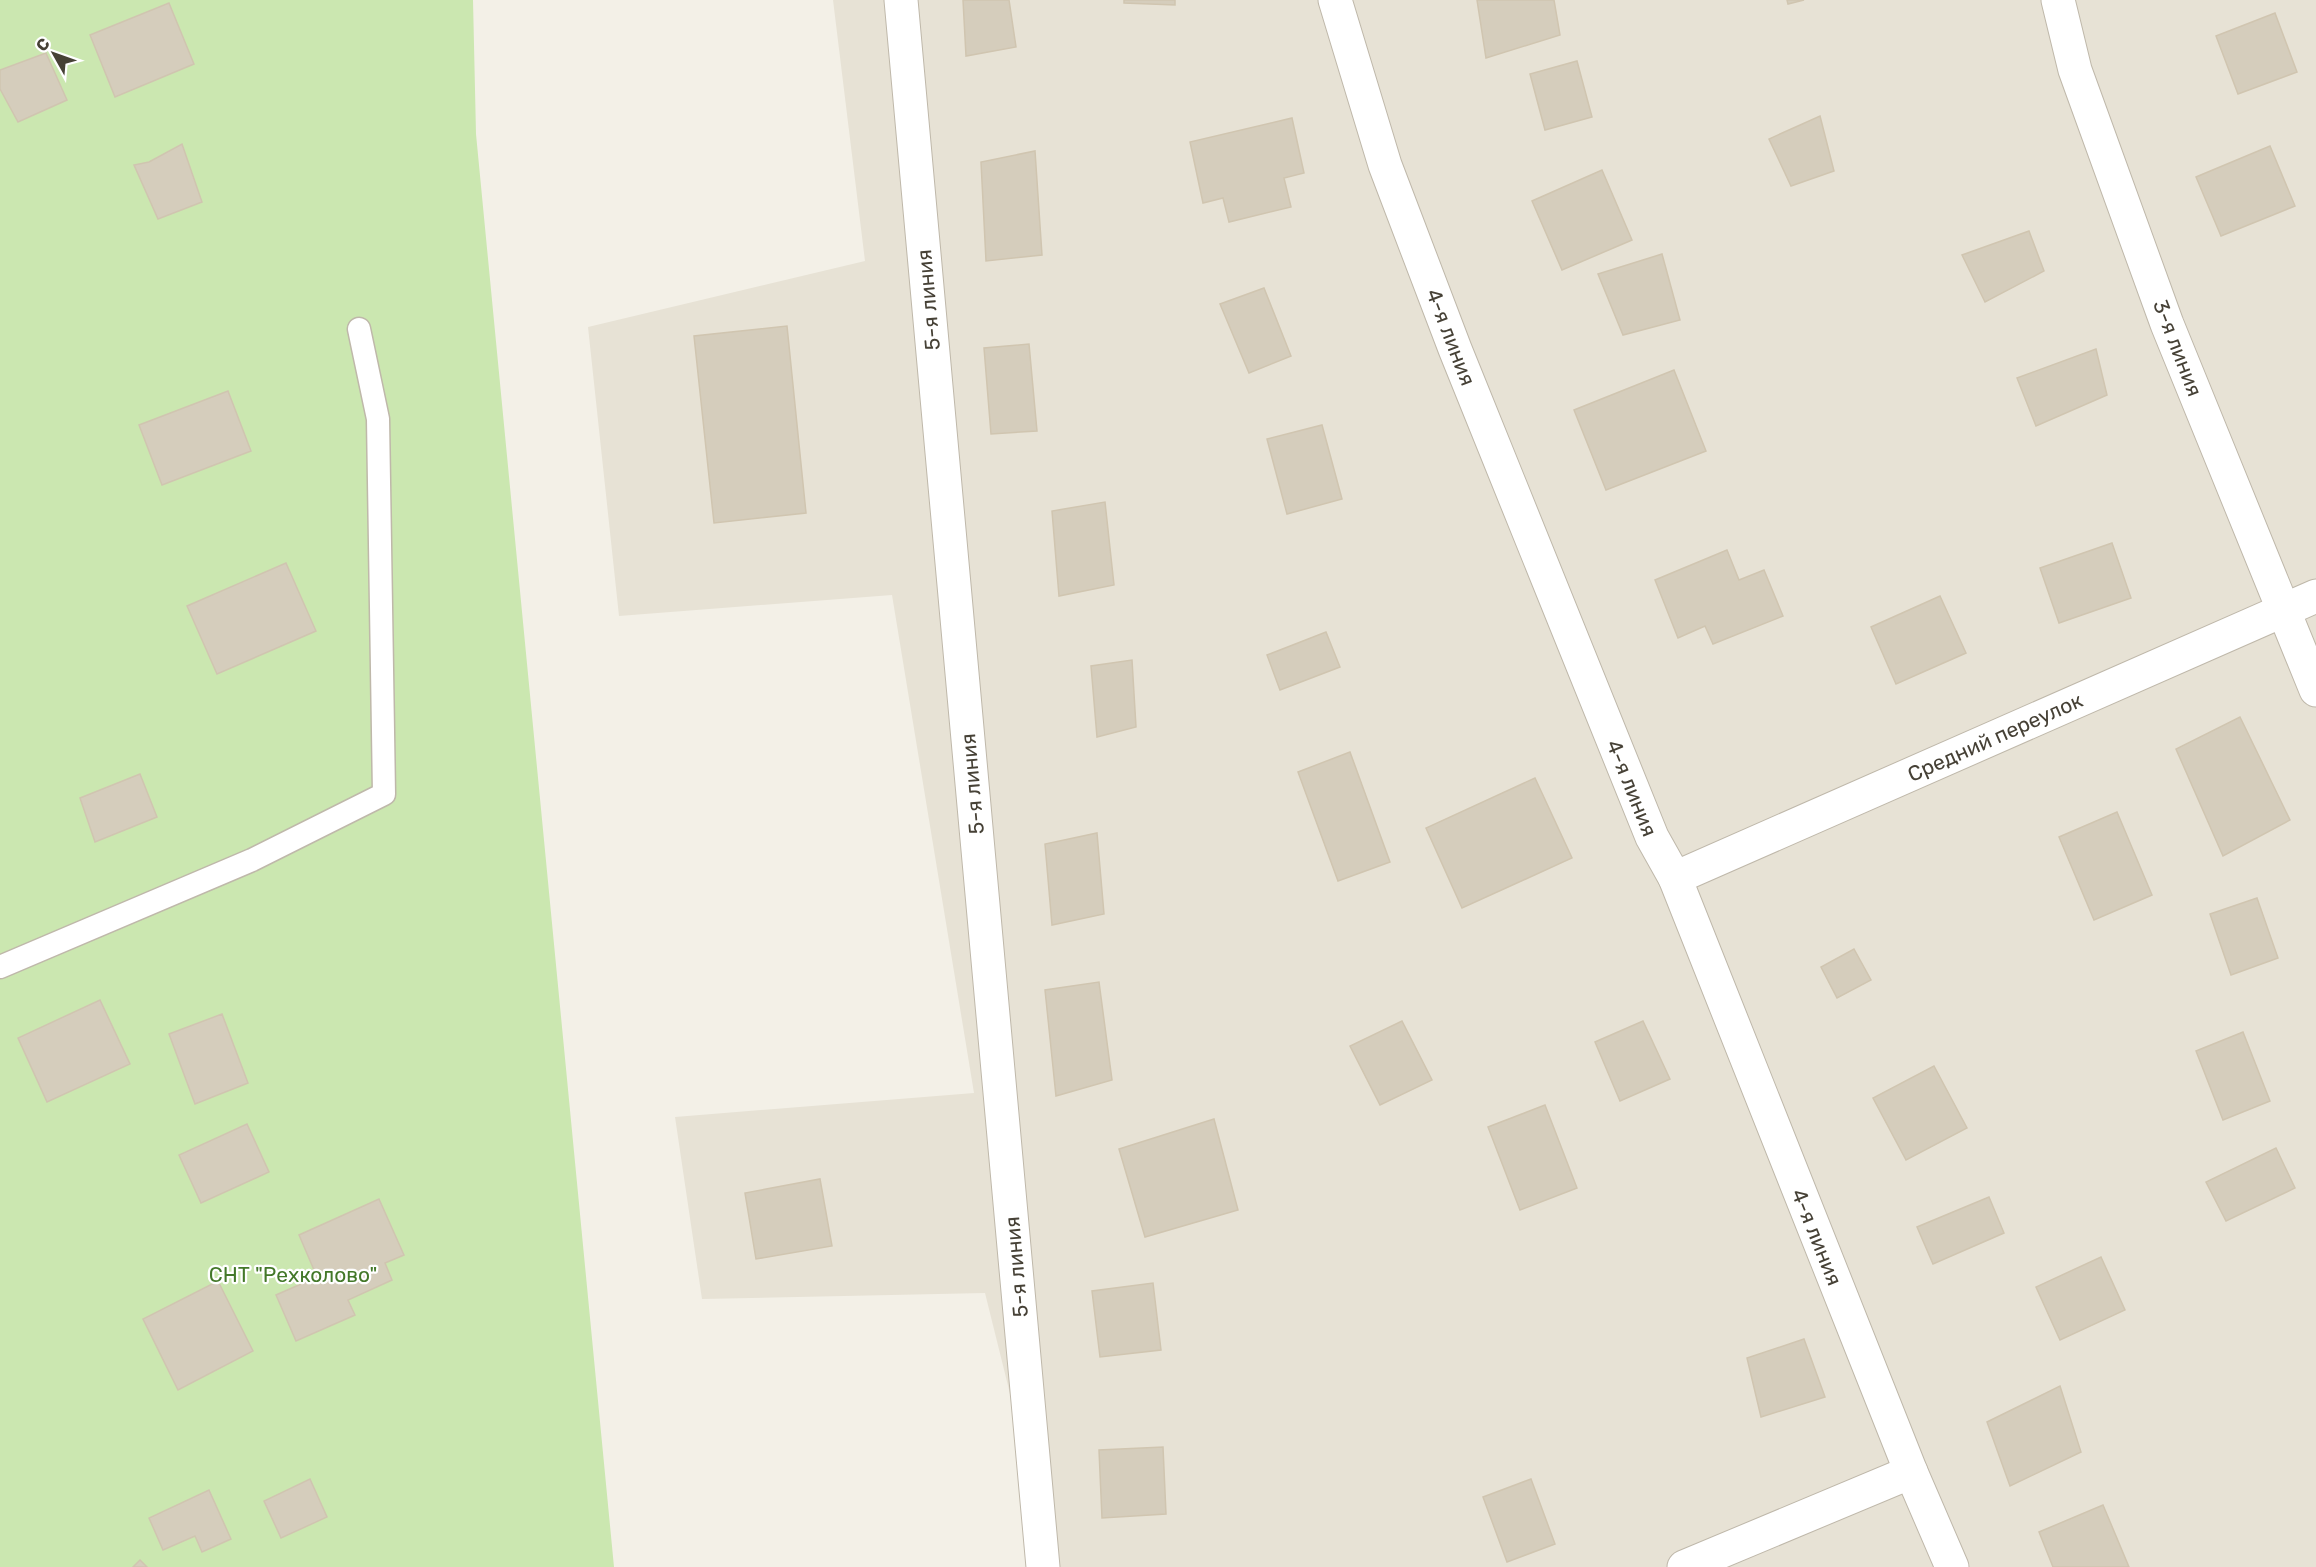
<svg xmlns="http://www.w3.org/2000/svg" width="2316" height="1567" font-family="Rubik,sans-serif">
  <style>
    .residential { fill: #e7e2d5 }
    .green { fill: #cbe7b0 }
    .building { fill: #d5cdbc; stroke: #d0c5b0; stroke-width: 1.5 }
    .lines { fill: none; stroke-linecap: round; stroke-linejoin: round }
    .lane-casing { stroke: #bfb8aa; stroke-width: 25 }
    .street-casing { stroke: #bfb8aa; stroke-width: 35 }
    .lane { stroke: #fff; stroke-width: 22 }
    .street { stroke: #fff; stroke-width: 33 }
    .labels { text-anchor: middle; dominant-baseline: central; stroke-width: 4.5; stroke-linejoin: round; paint-order: stroke }
    .street-label { font-size: 21px; fill: #464136; stroke: #fff }
    .park-label { font-size: 21px; fill: #437829; stroke: #fff }
  </style>
  <rect width="100%" height="100%" fill="#f3f0e7"/>
  <path class="residential" d="M833,0H2316V1567H1053L985,1293L702,1299L675,1117L974,1093L892,595L619,616L588,327L865,261Z"/>
  <path class="green" d="M0,0H473L476,134L614,1567H0Z"/>
  <g class="building">
    <path d="M963,0H1009L1016,47L966,56Z"/>
    <path d="M1124,0H1175V5L1124,3Z"/>
    <path d="M1477,0H1554L1560,35L1486,58Z"/>
    <path d="M1787,0H1804L1788,4Z"/>
    <path d="M169,3L194,64L115,97L90,35Z"/>
    <path d="M2275,13L2297,72L2238,94L2216,36Z"/>
    <path d="M46,53L67,100L18,122L0,89V70Z"/>
    <path d="M1577,61L1592,117L1545,130L1530,74Z"/>
    <path d="M1820,116L1834,171L1791,186L1769,139Z"/>
    <path d="M1292,118L1304,173L1284,178L1291,207L1229,222L1223,198L1203,203L1190,142Z"/>
    <path d="M182,144L202,202L158,219L134,165L149,162Z"/>
    <path d="M2270,146L2295,206L2221,236L2196,177Z"/>
    <path d="M1035,151L1042,255L986,261L981,162Z"/>
    <path d="M1602,170L1632,240L1562,270L1532,201Z"/>
    <path d="M2029,231L2044,271L1985,302L1962,255Z"/>
    <path d="M1662,254L1680,320L1623,335L1598,274Z"/>
    <path d="M1264,288L1291,356L1249,373L1220,304Z"/>
    <path d="M787,326L806,513L714,523L694,336Z"/>
    <path d="M1029,344L1037,431L991,434L984,348Z"/>
    <path d="M2096,349L2107,395L2036,426L2017,378Z"/>
    <path d="M1674,370L1706,451L1606,490L1574,410Z"/>
    <path d="M228,391L251,451L162,485L139,425Z"/>
    <path d="M1322,425L1342,499L1287,514L1267,439Z"/>
    <path d="M1105,502L1114,585L1059,596L1052,511Z"/>
    <path d="M2112,543L2131,598L2059,623L2040,568Z"/>
    <path d="M1727,550L1739,580L1764,570L1783,616L1713,644L1705,626L1678,638L1655,580Z"/>
    <path d="M286,563L316,631L217,674L187,606Z"/>
    <path d="M1940,596L1966,653L1896,684L1871,627Z"/>
    <path d="M1326,632L1340,667L1280,690L1267,655Z"/>
    <path d="M1132,660L1136,727L1097,737L1091,666Z"/>
    <path d="M2240,717L2290,820L2223,856L2176,749Z"/>
    <path d="M1350,752L1390,862L1338,881L1298,772Z"/>
    <path d="M140,774L157,817L95,842L80,798Z"/>
    <path d="M1535,778L1572,858L1462,908L1426,828Z"/>
    <path d="M2117,812L2152,895L2094,920L2059,837Z"/>
    <path d="M1097,833L1104,914L1052,925L1045,844Z"/>
    <path d="M2257,898L2278,958L2231,975L2210,914Z"/>
    <path d="M1854,949L1871,980L1837,998L1821,967Z"/>
    <path d="M1099,982L1112,1080L1056,1096L1045,990Z"/>
    <path d="M100,1000L130,1064L47,1102L18,1038Z"/>
    <path d="M222,1014L248,1083L195,1104L169,1034Z"/>
    <path d="M1402,1021L1432,1080L1380,1105L1350,1046Z"/>
    <path d="M1643,1021L1670,1079L1620,1101L1595,1042Z"/>
    <path d="M2243,1032L2270,1101L2223,1120L2196,1051Z"/>
    <path d="M1934,1066L1967,1128L1906,1160L1873,1098Z"/>
    <path d="M1545,1105L1577,1188L1520,1210L1488,1127Z"/>
    <path d="M1214,1119L1238,1210L1145,1237L1119,1149Z"/>
    <path d="M247,1124L269,1172L201,1203L179,1155Z"/>
    <path d="M2276,1148L2295,1188L2226,1221L2206,1182Z"/>
    <path d="M820,1179L832,1246L756,1259L745,1193Z"/>
    <path d="M1989,1197L2004,1233L1933,1264L1917,1227Z"/>
    <path d="M379,1199L404,1255L385,1263L392,1280L348,1300L355,1315L296,1341L276,1295L317,1277L299,1235Z"/>
    <path d="M2101,1257L2125,1310L2060,1340L2036,1287Z"/>
    <path d="M218,1281L253,1351L178,1390L143,1319Z"/>
    <path d="M1153,1283L1161,1350L1100,1357L1092,1291Z"/>
    <path d="M1804,1339L1825,1397L1761,1417L1747,1358Z"/>
    <path d="M2060,1386L2081,1452L2010,1486L1987,1422Z"/>
    <path d="M1163,1447L1166,1514L1102,1518L1099,1450Z"/>
    <path d="M310,1479L327,1517L281,1538L264,1501Z"/>
    <path d="M1531,1479L1555,1544L1507,1562L1483,1497Z"/>
    <path d="M209,1490L231,1539L202,1552L195,1536L163,1550L149,1518Z"/>
    <path d="M2103,1505L2129,1567H2053L2039,1532Z"/>
    <path d="M140,1560L147,1567H133Z"/>
  </g>
  <g class="lines">
    <g class="lane-casing">
      <path id="lane" d="M0,967L252,860L384,794L378,419L359,329"/>
    </g>
    <g class="street-casing">
      <g id="street">
        <path d="M901,0L1043,1567"/>
        <path d="M1335,0L1385,165L1455,349L1652,837L1675,878L1911,1472L1952,1567"/>
        <path d="M2058,0L2075,70L2167,324L2316,690"/>
        <path d="M1675,878L2316,596"/>
        <path d="M1684,1567L1911,1472"/>
      </g>
    </g>
    <use href="#lane" class="lane"/>
    <use href="#street" class="street"/>
  </g>
  <g class="labels">
    <g class="street-label">
      <text transform="translate(928 300) rotate(-95)">5-я линия</text>
      <text transform="translate(1451 337) rotate(69)">4-я линия</text>
      <text transform="translate(2178 348) rotate(69)">3-я линия</text>
      <text transform="translate(1995 737) rotate(-24)">Средний переулок</text>
      <text transform="translate(972 784) rotate(-95)">5-я линия</text>
      <text transform="translate(1632 788) rotate(68)">4-я линия</text>
      <text transform="translate(1817 1237) rotate(68)">4-я линия</text>
      <text transform="translate(1016 1267) rotate(-95)">5-я линия</text>
    </g>
    <g class="park-label">
      <text x="293" y="1274">СНТ "Рехколово"</text>
    </g>
  </g>
  <g transform="translate(54 54) rotate(310)" stroke="#ffffff" stroke-width="4.5" paint-order="stroke">
  <path d="M0-4.5L10 22L0 15L-10 22Z" fill="#464136"/>
  <text y="-9" font-size="16" font-weight="bold" text-anchor="middle" fill="#464136">С</text>
  </g>
</svg>
